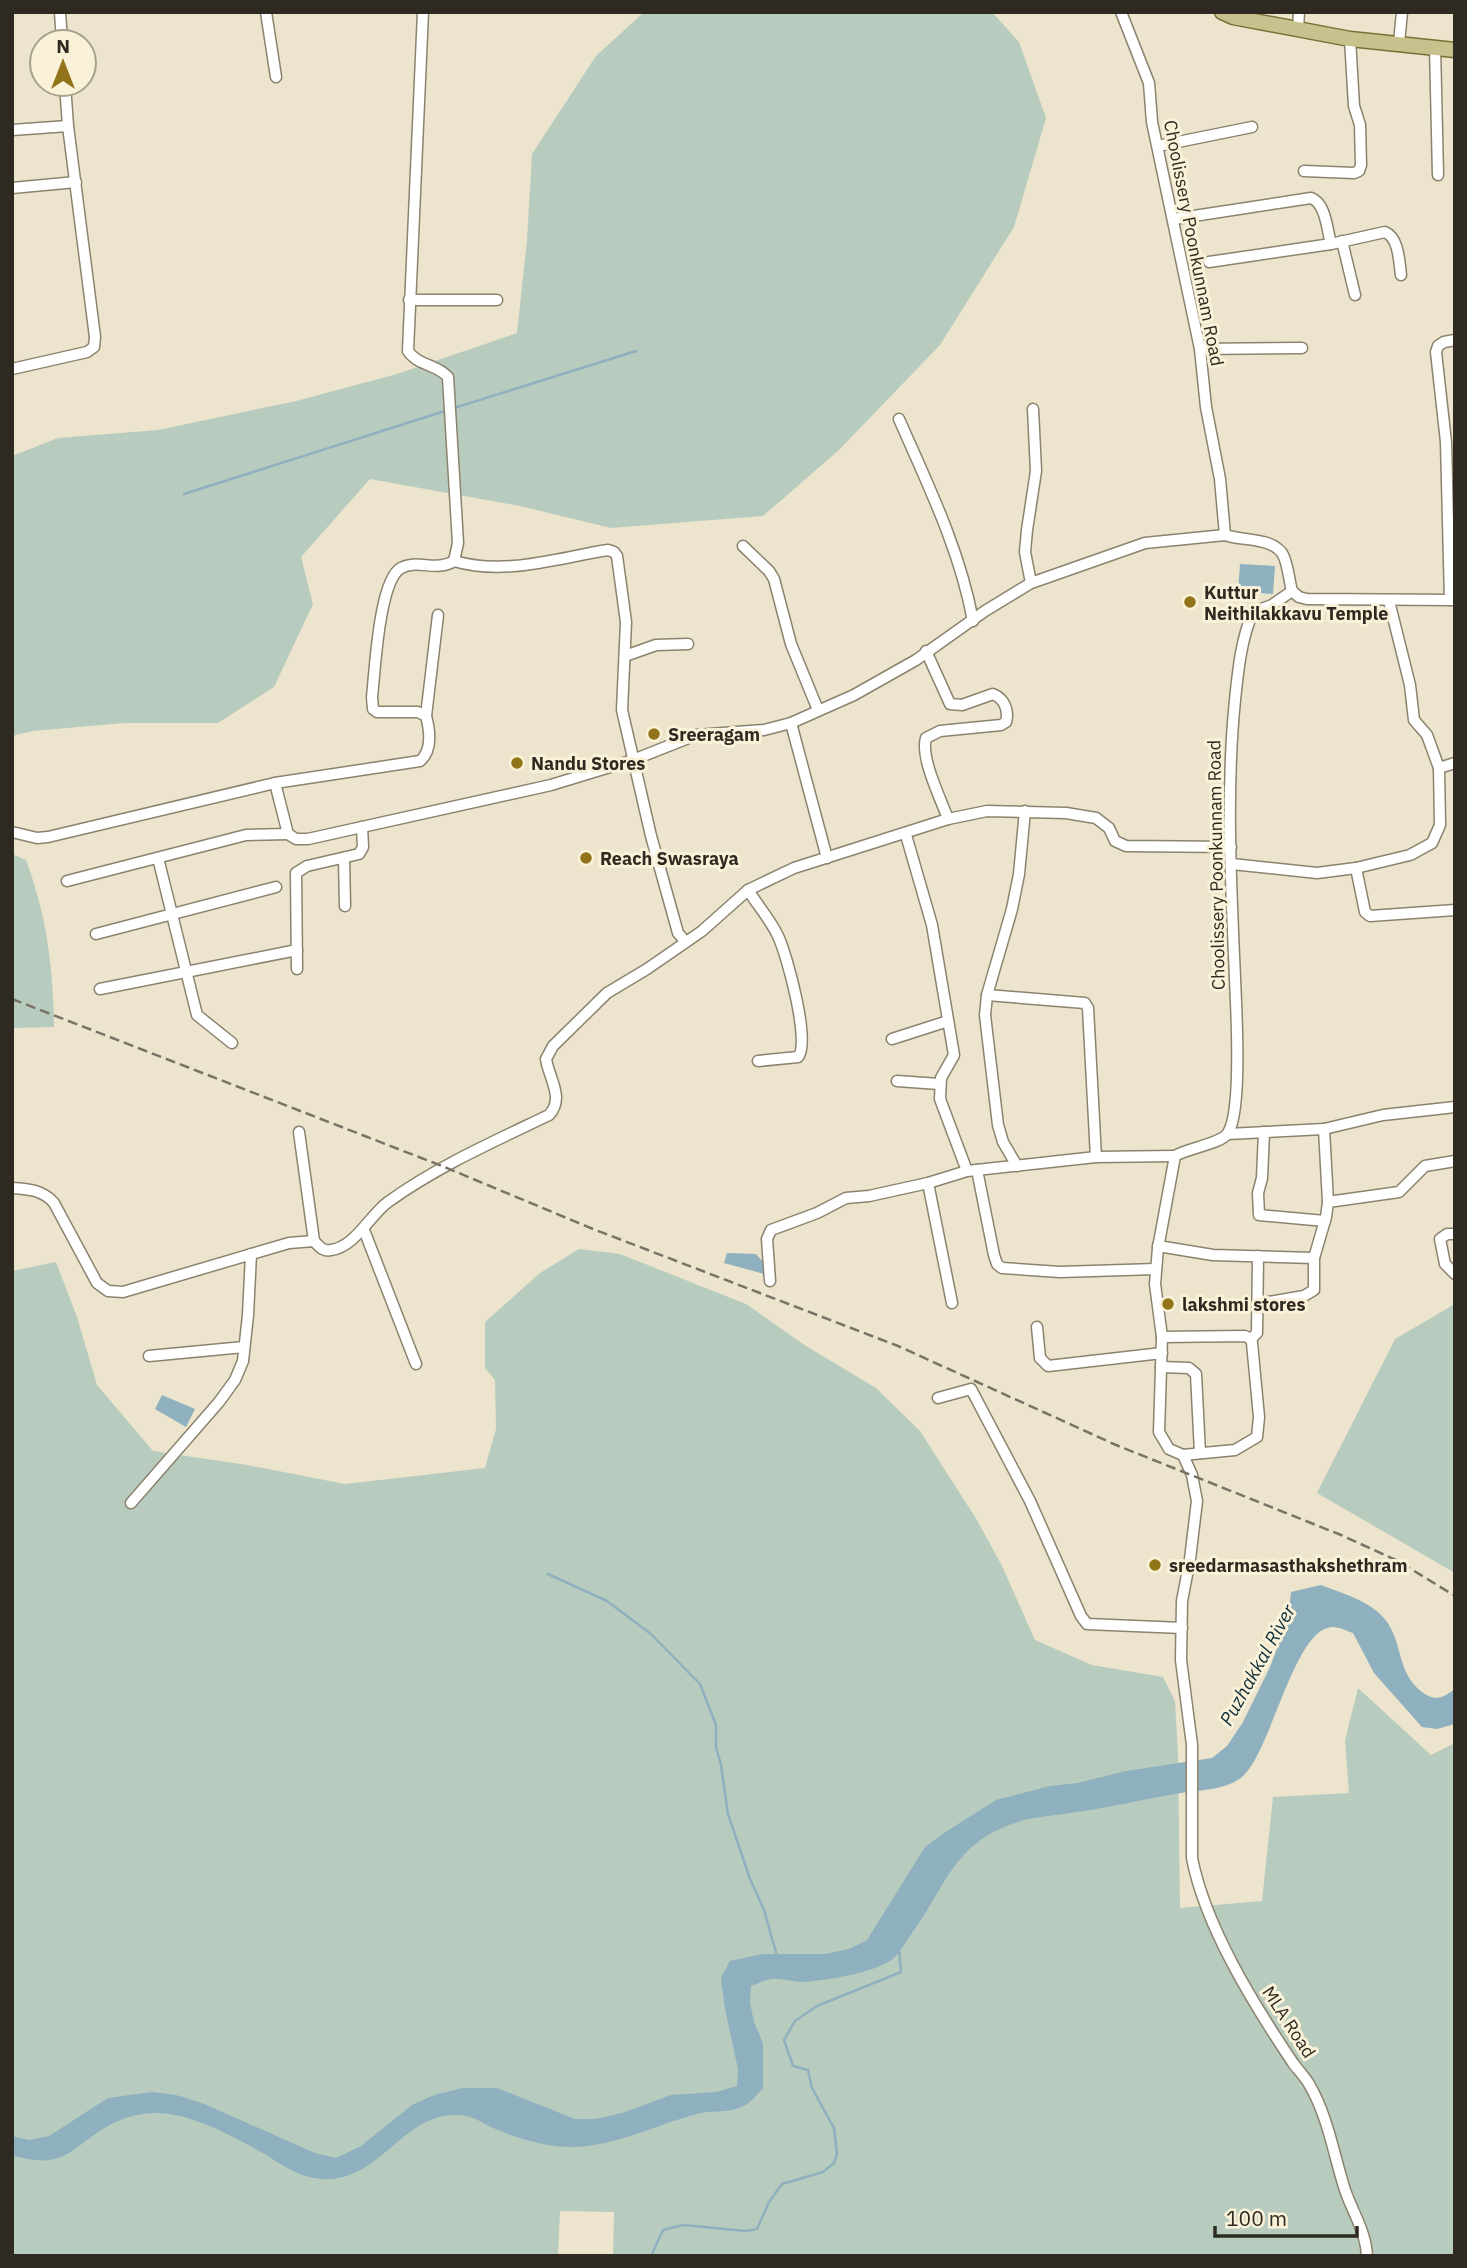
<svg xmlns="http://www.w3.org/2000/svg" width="1467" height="2268" font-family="'IBM Plex Sans',sans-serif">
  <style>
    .green { fill: #b7ccbf }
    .water { fill: #8fb0be }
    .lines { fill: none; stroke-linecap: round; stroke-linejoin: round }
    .stream { stroke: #8fb0be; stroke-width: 2.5 }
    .minor-casing { stroke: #8b836e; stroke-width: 13 }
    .major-casing { stroke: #787136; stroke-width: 17 }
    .minor { stroke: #fff; stroke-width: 10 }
    .major { stroke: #c6c18d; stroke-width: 14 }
    .rail { stroke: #787364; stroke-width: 2.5; stroke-dasharray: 10 5; stroke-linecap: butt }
    .poi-dot { fill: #92731a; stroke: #faf1d9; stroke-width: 2.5 }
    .labels { text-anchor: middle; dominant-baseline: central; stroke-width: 6; stroke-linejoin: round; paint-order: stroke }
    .street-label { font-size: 18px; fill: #2e2a21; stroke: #faf1d9 }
    .poi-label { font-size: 18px; font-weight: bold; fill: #2e2a21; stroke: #faf1d9; text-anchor: start }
    .water-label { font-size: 19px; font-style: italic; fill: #0d2e3a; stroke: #faf1d9 }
  </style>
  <rect width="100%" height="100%" fill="#ece4cc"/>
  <g class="green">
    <path d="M644,12H992L1019,42L1046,118L1014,227L940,345L839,450L763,516L611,528L520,506L370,479L301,557L313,604L274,687L218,723H124L33,731L12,736V456L58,438L158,430L296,401L397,374L517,333L527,240L532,154L596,56Z"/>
    <path d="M12,854L26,860C47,917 53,967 54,1027L12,1028Z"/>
    <path d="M579,1249L620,1254L746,1304L806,1346L876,1388L920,1431L977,1520L1002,1566L1035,1640L1092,1665L1163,1677L1175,1701L1178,1754L1180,1908L1262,1901L1273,1797L1349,1793L1345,1740L1358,1688L1431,1755L1455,1743V2256H613L614,2212L560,2211L558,2256H12V1271L56,1262L77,1317L97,1385L153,1451L247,1465L345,1484L485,1468L496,1429L495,1380L485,1368V1322L540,1273Z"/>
    <path d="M1455,1304V1573L1317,1493L1395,1339Z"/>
  </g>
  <g class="water">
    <path d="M1240,564L1275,566L1273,594L1238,591Z"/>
    <path d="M727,1253L756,1254L768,1267V1275L724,1263Z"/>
    <path d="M162,1395L195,1409L186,1427L155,1409Z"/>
    <path d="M1321,1585C1341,1593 1368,1600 1383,1617C1404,1640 1395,1671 1422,1692C1436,1702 1442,1698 1455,1689V1724L1437,1729L1422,1727L1374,1673L1353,1633C1347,1631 1339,1627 1333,1627C1294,1627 1272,1751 1242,1777C1226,1790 1200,1790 1181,1793C1146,1799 1112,1807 1077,1812C1053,1816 1032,1816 1009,1825C951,1847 944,1891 910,1936C905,1943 900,1952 894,1958C879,1972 824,1981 803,1982C792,1982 781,1978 771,1979C765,1980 757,1984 751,1986L750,2003L754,2022L763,2043V2088C756,2096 749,2105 739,2108C725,2113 710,2110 697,2114C645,2128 599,2156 543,2144C528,2141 512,2136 498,2130C480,2123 476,2115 454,2115C398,2116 378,2189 313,2178C295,2174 282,2165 266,2155C235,2137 190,2112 153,2113C129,2114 109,2123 90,2138C78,2146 69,2156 54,2159C41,2163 25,2158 12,2156V2136L29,2140L49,2136L108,2098L152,2092L176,2095L202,2103L315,2153L336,2158L361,2146L412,2105L434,2095L462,2088H497L575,2119H596L622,2113L671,2095L716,2092L737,2086L738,2069L725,2009L721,1978L730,1961L762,1954H825L849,1949L867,1940L925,1847L944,1833L996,1800L1050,1786L1078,1783L1126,1771L1212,1758L1227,1746L1243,1722L1270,1667L1288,1619L1291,1592Z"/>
  </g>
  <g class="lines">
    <g class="stream">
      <path d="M454,408L636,351"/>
      <path d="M184,494L448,410"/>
      <path d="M548,1574L607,1601L651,1634L700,1684L716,1725V1747L721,1765L728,1814L750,1879L764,1910L777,1956"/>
      <path d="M651,2256L663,2230L683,2225L746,2231L757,2229L769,2202L782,2184L823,2172L834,2163L837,2154L834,2128L812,2088L808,2070L793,2066L784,2040L795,2021L817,2006L901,1972L899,1948"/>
    </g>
    <g class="minor-casing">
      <g id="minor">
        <path d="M60,12L62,42"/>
        <path d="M266,12L276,77"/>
        <path d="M1121,12L1149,83L1152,122L1200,349L1206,407L1220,479L1225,535C1242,541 1270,537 1282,553C1288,562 1289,581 1292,591L1272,605L1253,612C1241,639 1238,671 1235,700C1225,799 1232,902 1236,1002C1237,1028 1241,1112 1228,1133C1221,1144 1188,1148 1175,1156L1158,1248L1155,1284L1162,1337L1159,1432L1169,1449L1183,1455L1192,1475L1197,1501L1190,1559L1182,1601L1181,1660L1192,1745V1858C1205,1926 1254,2005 1293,2063C1298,2070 1305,2077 1309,2084C1328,2116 1334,2156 1345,2190C1353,2213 1366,2232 1367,2256"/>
        <path d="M1298,29L1299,12"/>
        <path d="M1399,43L1402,12"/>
        <path d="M1435,47L1438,175"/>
        <path d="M12,130L68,126"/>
        <path d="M1158,146L1252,127"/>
        <path d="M1304,171L1354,173L1359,171L1361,165L1360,125L1354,106L1350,39"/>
        <path d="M12,188L76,182"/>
        <path d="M1174,219L1311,198C1326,203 1327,230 1331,244"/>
        <path d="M1342,241L1355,295"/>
        <path d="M1209,262L1331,244L1385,232C1399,238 1399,261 1401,275"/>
        <path d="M409,300H497"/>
        <path d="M1200,349L1302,348"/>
        <path d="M12,369L87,352L94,347L95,337L68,126L65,84"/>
        <path d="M899,419C928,485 960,550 973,621"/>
        <path d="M743,546L769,571L774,579L791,644L818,710"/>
        <path d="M454,561C505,576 557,558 608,550L614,552L617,556L626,622L622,710L651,836L678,933L685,941"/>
        <path d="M1031,583L1025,552L1027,530L1036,471L1033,409"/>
        <path d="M1292,591L1299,597L1307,599L1454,600"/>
        <path d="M1450,600L1446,442L1436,352L1438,346L1444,342L1455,340"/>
        <path d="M926,651L950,704L962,705L993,694C1005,699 1009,711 1006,722L1001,725L940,731L926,738C920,758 941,799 948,819"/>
        <path d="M625,656L656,645L688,644"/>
        <path d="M426,716L438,615"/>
        <path d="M791,723L827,858"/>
        <path d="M1439,768L1455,763"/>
        <path d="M275,783L420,761C432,751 430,731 426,716L418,712H377L373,709L372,697C375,671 379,580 401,568C417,559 437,572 454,561L458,543L448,377C437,364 418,366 408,351L423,12"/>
        <path d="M12,832L37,838L48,837L275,783L288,834L296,839H308L551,785L633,760L696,735L764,730L791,723L854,695L916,660L985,611L1031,583L1145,543L1225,535"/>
        <path d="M906,835L932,925L954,1055L941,1078L940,1099L967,1171"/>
        <path d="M158,858L197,1015L232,1043"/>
        <path d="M344,858L345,906"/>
        <path d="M1232,864L1317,873L1356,868L1410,855L1432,843L1440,825L1439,768L1427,735L1414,720L1410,685L1389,601"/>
        <path d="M1356,868L1365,912L1370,916L1455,910"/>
        <path d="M67,881L246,835L288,834"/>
        <path d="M748,890C758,906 770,919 778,936C787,955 811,1043 798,1057L758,1061"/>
        <path d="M96,934L276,887"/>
        <path d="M297,969L296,873L307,866L359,854L363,847L362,827"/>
        <path d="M100,989L297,950"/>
        <path d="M987,995L1085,1003L1088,1008L1096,1157"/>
        <path d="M892,1039L948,1021"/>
        <path d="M897,1081L939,1084"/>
        <path d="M299,1132L314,1241"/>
        <path d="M1264,1132L1262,1178L1258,1193L1259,1215L1325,1221"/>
        <path d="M1228,1134L1324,1129L1383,1115L1455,1107"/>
        <path d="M1017,1166L1003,1142L998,1125L985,1015L987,995L1012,909L1019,874L1025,811"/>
        <path d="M977,1170L994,1255L997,1264L1002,1268L1060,1272L1156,1269"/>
        <path d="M928,1183L952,1303"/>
        <path d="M12,1188C29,1189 43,1190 54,1203L97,1283L108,1291L123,1292L289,1243L314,1241C319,1246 323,1252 331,1250C355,1247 370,1215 388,1202C438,1166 493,1142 549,1115C565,1098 549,1079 546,1059L553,1046L607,993L647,969L702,931L748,890L794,868L948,819L987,811L1066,813L1096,818L1109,828L1115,841L1126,846L1231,847"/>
        <path d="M1328,1202L1399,1192L1425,1166L1455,1161"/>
        <path d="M364,1230L416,1364"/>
        <path d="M1455,1234H1447L1440,1239L1445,1264L1455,1274"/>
        <path d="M1158,1246L1213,1255L1314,1258"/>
        <path d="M770,1281L767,1239L771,1230L817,1213L846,1198L869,1196L928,1183L967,1171L1096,1157L1175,1156"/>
        <path d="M1257,1304L1304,1296L1314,1290V1258L1326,1217L1328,1202L1324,1129"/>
        <path d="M1037,1327L1040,1358L1048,1366L1162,1353"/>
        <path d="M1162,1337L1245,1336L1251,1339L1252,1343L1259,1417L1257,1437L1235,1450L1183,1455"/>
        <path d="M1251,1339L1257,1333L1258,1256"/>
        <path d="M149,1356L244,1347"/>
        <path d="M1161,1367L1189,1368L1196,1374L1200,1453"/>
        <path d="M938,1398L971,1389L1030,1501L1081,1616L1087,1624L1182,1628"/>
        <path d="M131,1503L219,1402L235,1380L243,1361L248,1315L251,1254"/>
      </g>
    </g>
    <g class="major-casing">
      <path id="major" d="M1222,12L1233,17L1350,39L1455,50"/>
    </g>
    <use href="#minor" class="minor"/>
    <use href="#major" class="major"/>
    <path class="rail" d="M12,999L442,1166L593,1229L898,1346L1116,1445L1341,1535L1398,1561L1455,1596"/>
  </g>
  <g class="poi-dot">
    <circle cx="1190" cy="602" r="7"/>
    <circle cx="654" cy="734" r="7"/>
    <circle cx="517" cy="763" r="7"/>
    <circle cx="586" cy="858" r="7"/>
    <circle cx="1168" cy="1304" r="7"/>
    <circle cx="1155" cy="1565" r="7"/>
  </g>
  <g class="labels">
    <g class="street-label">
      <text transform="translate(1194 243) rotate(79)">Choolissery Poonkunnam Road</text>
      <text transform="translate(1216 865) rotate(-91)">Choolissery Poonkunnam Road</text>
      <text transform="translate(1289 2022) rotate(57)">MLA Road</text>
    </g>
    <g class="poi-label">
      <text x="1204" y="592">Kuttur<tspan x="1204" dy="21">Neithilakkavu Temple</tspan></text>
      <text x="668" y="734">Sreeragam</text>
      <text x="531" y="763">Nandu Stores</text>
      <text x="600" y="858">Reach Swasraya</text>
      <text x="1182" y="1304">lakshmi stores</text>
      <text x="1169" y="1565">sreedarmasasthakshethram</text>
    </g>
    <g class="water-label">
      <text transform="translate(1257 1665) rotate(-61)">Puzhakkal River</text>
    </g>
  </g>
  <rect width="1467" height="2268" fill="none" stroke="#2e2a21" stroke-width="28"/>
  <g transform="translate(63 63)"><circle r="33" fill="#faf1d9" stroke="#a8a18f" stroke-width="2"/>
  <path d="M0-5L12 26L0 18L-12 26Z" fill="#92731a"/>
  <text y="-10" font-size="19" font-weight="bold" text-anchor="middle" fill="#2e2a21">N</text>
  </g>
  <path d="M1215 2226v10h142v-10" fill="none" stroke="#2e2a21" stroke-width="3.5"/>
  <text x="1226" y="2226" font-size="21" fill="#2e2a21" stroke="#faf1d9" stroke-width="5" paint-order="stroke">100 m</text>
</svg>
